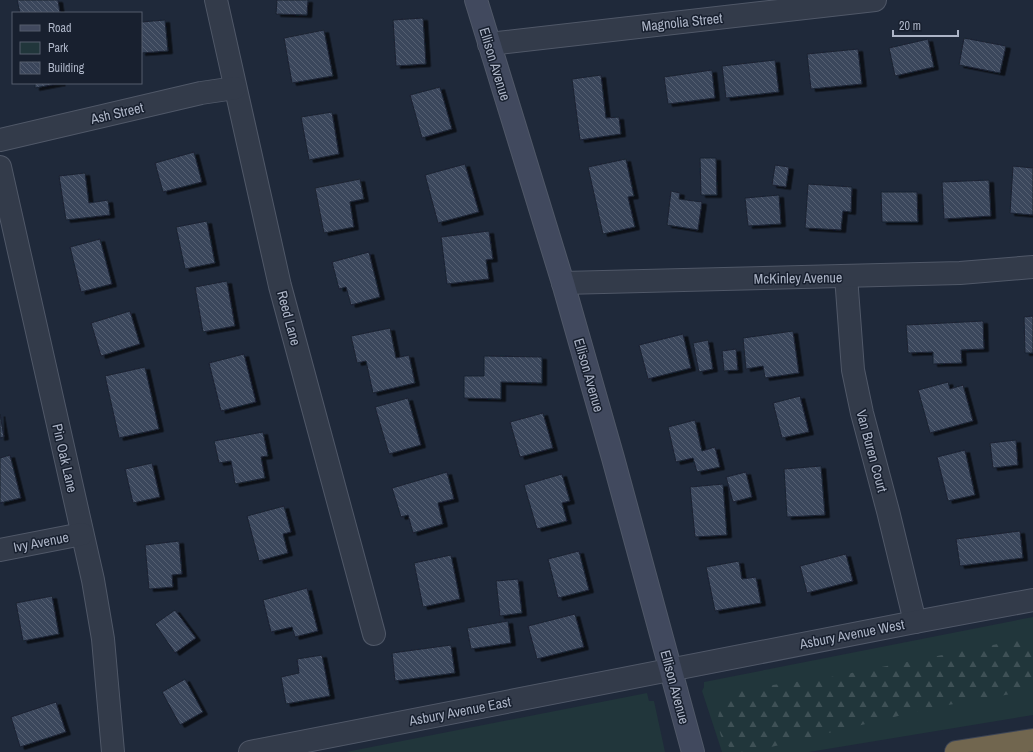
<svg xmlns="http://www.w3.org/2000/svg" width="1033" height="752" font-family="'Archivo Narrow',sans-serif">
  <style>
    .green { fill: #21363b }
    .forest { fill: url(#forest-firs) }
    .building { fill: url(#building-back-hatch); stroke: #1a2231; filter: url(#shadow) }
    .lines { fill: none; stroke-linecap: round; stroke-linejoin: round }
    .street-casing { stroke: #505868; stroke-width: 24 }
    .secondary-casing { stroke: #505868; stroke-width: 24 }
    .highway-casing { stroke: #3d4555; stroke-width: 24 }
    .street { stroke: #333b4a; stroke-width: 22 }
    .secondary { stroke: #41495e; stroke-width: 22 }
    .highway { stroke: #71664f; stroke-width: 22 }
    .labels { text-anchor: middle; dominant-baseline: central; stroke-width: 3; stroke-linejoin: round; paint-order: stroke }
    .street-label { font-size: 14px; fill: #adb5c7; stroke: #18202f }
  </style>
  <defs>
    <pattern id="forest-firs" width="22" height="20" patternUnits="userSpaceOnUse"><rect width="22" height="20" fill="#21363b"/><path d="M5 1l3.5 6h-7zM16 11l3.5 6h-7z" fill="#3f5156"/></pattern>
    <pattern id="building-back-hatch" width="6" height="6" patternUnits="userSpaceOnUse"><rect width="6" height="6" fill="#3b465b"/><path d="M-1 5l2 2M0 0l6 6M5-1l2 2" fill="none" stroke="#555e71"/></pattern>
    <filter id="shadow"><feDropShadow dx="4.5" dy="2.5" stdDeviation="0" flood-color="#0009"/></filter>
  </defs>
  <rect width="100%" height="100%" fill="#1f293a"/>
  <g class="green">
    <path d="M1033,617V715L809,752H722L702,691L704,687V682Z"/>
    <path d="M647,693L649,701H654L665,752H346Z"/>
  </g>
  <path class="forest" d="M1033,637V690L931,708L763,749L740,752L730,748L721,736L717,722L721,704L727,695L744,689L831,677Z"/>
  <g class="building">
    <path d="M17,0H58L60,13H20Z"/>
    <path d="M277,0H308L307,15L276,14Z"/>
    <path d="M423,18L426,64L396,66L393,20Z"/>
    <path d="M165,20L168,51L141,53V22Z"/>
    <path d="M324,30L333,76L292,83L284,38Z"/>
    <path d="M964,38L1006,46L1000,73L959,65Z"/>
    <path d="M928,39L934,67L895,76L889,48Z"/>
    <path d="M858,49L862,84L811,89L807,54Z"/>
    <path d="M775,60L779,92L726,98L722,66Z"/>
    <path d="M712,70L715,98L668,104L664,77Z"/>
    <path d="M601,75L606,118L619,117L621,134L580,140L572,79Z"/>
    <path d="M35,83H61L35,88Z"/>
    <path d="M440,87L452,129L422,138L410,95Z"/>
    <path d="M332,112L339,154L309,160L301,117Z"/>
    <path d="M194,152L202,182L163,192L155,163Z"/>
    <path d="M700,158H716L717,195H701Z"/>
    <path d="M626,159L634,196L628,197L635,227L603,234L588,167Z"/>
    <path d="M465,164L479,212L438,223L425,175Z"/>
    <path d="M775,165L789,167L786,187L772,185Z"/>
    <path d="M1013,166L1033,168V215L1010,213Z"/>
    <path d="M85,173L89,203L108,200L110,215L66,220L59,176Z"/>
    <path d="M360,179L364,199L350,202L354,227L324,233L315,188Z"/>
    <path d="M989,180L991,216L944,219L942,182Z"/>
    <path d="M808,184L852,187L851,212L843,211L841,230L805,228Z"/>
    <path d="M671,191L680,193L679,199L702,202L698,230L667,225Z"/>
    <path d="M881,192H917L918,222H882Z"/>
    <path d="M779,195L781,224L748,226L745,198Z"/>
    <path d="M207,221L215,263L185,269L176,227Z"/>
    <path d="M489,231L493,259L486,260L489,279L447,284L441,237Z"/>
    <path d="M100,239L112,284L81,292L70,247Z"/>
    <path d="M369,252L380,297L351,305L346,287L339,289L332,262Z"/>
    <path d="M227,281L235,326L203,332L195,287Z"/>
    <path d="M130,311L140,344L101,356L91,323Z"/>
    <path d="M1033,316V353H1025L1024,317Z"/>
    <path d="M983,321L984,349L961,350L962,363L933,364V352L908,353L906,325Z"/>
    <path d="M390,328L396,358L409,355L415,383L373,393L366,361L357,363L351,336Z"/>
    <path d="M793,331L799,373L765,378L763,366L746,369L743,338Z"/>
    <path d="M683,334L691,368L648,379L639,345Z"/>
    <path d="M708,340L713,369L699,372L693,343Z"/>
    <path d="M736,349L738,370L724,371L722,351Z"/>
    <path d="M244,354L256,402L221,411L209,363Z"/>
    <path d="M484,356L542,357V383L501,382V399L464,398V376H484Z"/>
    <path d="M145,367L159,429L119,438L105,376Z"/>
    <path d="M948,382L950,389L963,385L973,421L930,433L918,390Z"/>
    <path d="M800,396L809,432L782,438L773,403Z"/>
    <path d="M408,398L421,445L389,454L375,407Z"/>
    <path d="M543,413L553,448L520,457L510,422Z"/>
    <path d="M0,414L4,437L0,438Z"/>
    <path d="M695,420L702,451L715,447L720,467L697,472L693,458L676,462L668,427Z"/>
    <path d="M263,432L268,456L261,457L265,478L235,484L231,461L219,463L214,441Z"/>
    <path d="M1016,440L1018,465L993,468L990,443Z"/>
    <path d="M965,450L975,495L948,501L937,457Z"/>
    <path d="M10,455L21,498L0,503V458Z"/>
    <path d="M152,463L160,497L133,503L125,469Z"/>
    <path d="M821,466L825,515L787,517L784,469Z"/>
    <path d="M447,472L454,499L438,503L443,524L413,533L408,515L401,517L392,488Z"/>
    <path d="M746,472L752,497L733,502L726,477Z"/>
    <path d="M562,474L570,501L562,503L567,521L537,529L524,485Z"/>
    <path d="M723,484L727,535L695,537L690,487Z"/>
    <path d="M284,506L291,532L283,534L288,553L259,561L247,516Z"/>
    <path d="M1020,531L1023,558L960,566L956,539Z"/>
    <path d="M179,541L182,574L172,575L173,587L149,589L145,545Z"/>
    <path d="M579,551L589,590L558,598L548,559Z"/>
    <path d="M846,554L853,581L807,593L800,566Z"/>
    <path d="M451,555L460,599L423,607L414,563Z"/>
    <path d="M739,561L742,579L756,577L761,603L715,611L706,567Z"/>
    <path d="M518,579L522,613L500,616L496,581Z"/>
    <path d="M307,588L318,631L295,637L292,627L271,632L263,600Z"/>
    <path d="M52,596L59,634L23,641L16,603Z"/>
    <path d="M175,610L196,638L175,653L155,624Z"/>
    <path d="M575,614L584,647L537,659L528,626Z"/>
    <path d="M508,621L511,643L471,649L467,628Z"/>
    <path d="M451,645L455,673L395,681L392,653Z"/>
    <path d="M322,655L330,696L286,704L281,677L299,673L297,659Z"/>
    <path d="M185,679L203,712L180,725L162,692Z"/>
    <path d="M56,702L66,732L20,747L11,717Z"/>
  </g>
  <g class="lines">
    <g class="street-casing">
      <g id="street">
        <path d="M216,0L280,286L374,634"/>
        <path d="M489,44L875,0"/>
        <path d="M0,140L201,93L235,88"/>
        <path d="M0,167L93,580L103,639L113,752"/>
        <path d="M846,276L853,370L862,413L888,511L915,622"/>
        <path d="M563,283L960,273L1033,267"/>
        <path d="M0,550L82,534"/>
        <path d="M250,752L915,622L1033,600"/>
      </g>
    </g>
    <g class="secondary-casing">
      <path id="secondary" d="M476,0L563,283L613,458L693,752"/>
    </g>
    <g class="highway-casing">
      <path id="highway" d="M956,752L1033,740"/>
    </g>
    <use href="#street" class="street"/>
    <use href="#secondary" class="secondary"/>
    <use href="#highway" class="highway"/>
  </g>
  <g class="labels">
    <g class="street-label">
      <text transform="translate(682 22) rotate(-6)">Magnolia Street</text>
      <text transform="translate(495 64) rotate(73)">Ellison Avenue</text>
      <text transform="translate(117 113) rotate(-13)">Ash Street</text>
      <text transform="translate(798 278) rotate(-1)">McKinley Avenue</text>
      <text transform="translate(289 318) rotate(75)">Reed Lane</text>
      <text transform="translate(589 375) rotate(74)">Ellison Avenue</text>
      <text transform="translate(872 451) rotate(75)">Van Buren Court</text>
      <text transform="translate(65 458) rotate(77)">Pin Oak Lane</text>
      <text transform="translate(41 542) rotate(-11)">Ivy Avenue</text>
      <text transform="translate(852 634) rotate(-11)">Asbury Avenue West</text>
      <text transform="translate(675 687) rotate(75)">Ellison Avenue</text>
      <text transform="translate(460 711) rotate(-11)">Asbury Avenue East</text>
    </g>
  </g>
  <rect x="12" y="12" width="130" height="72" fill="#18202f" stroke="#545c6c"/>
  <rect x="20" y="25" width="20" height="6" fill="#41495e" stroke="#545c6c"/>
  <text x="48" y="32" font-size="12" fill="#adb5c7">Road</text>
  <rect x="20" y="42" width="20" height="12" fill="#21363b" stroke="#545c6c"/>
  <text x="48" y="52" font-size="12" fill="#adb5c7">Park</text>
  <rect x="20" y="62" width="20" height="12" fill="url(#building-back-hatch)" stroke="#545c6c"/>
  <text x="48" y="72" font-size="12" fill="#adb5c7">Building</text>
  <path d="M893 30v6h65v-6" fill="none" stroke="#adb5c7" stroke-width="2"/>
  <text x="899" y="30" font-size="12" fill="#adb5c7" stroke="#18202f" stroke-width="3" paint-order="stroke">20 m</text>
</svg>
